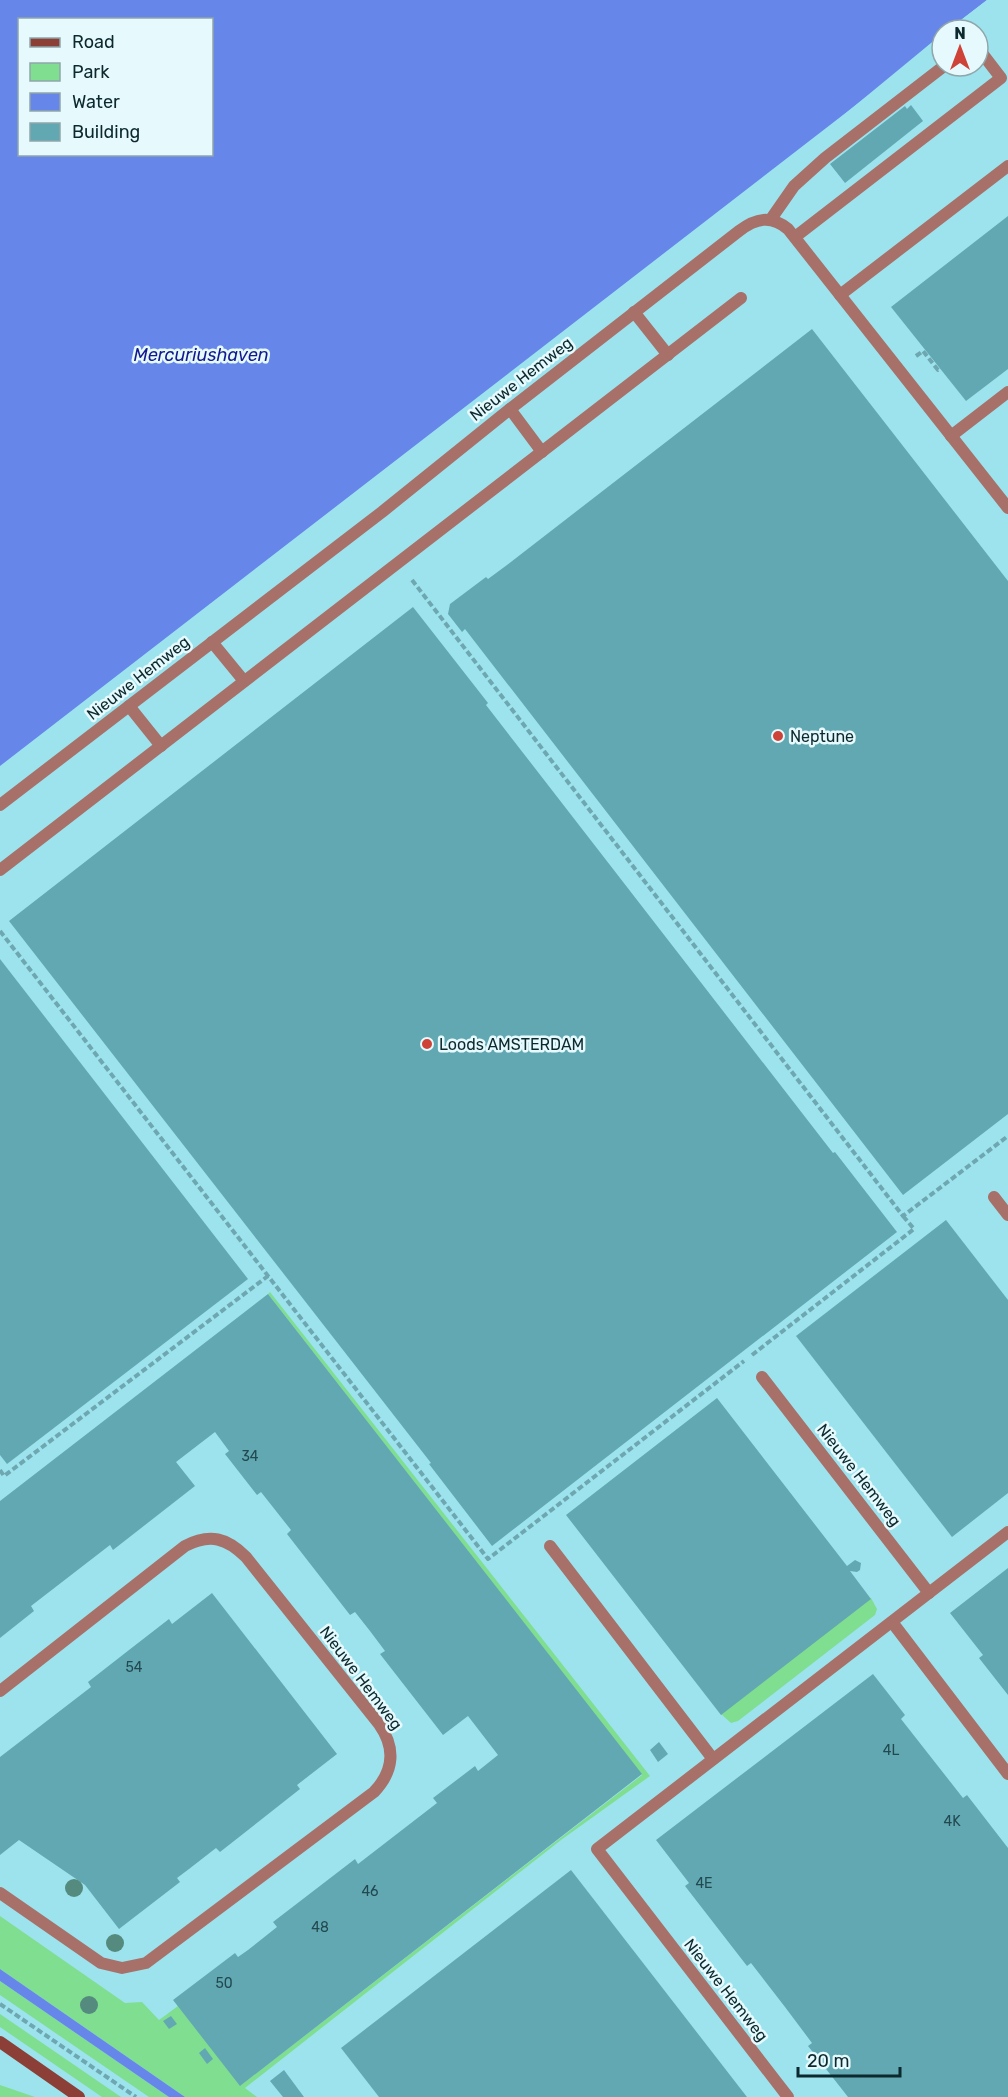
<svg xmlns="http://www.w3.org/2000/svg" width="1008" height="2097" font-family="Rubik,sans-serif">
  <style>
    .green { fill: #80de90 }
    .water { fill: #6686ea; fill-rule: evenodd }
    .pier { fill: #9ce3ee }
    .building { fill: #62a8b2 }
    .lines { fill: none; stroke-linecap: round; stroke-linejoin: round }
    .path { stroke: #6ea7b0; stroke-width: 4; stroke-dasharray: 6 3; stroke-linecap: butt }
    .service { stroke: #a7716a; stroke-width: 12 }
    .minor { stroke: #a7716a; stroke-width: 12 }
    .secondary { stroke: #8b3f37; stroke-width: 12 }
    .tree { fill: #548b7e }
    .poi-dot { fill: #cf4237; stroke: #e6fafd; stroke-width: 2 }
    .labels { text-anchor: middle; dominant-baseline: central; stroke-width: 5; stroke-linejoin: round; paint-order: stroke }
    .number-label { font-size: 14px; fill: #22494f }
    .street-label { font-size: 16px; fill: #0c292e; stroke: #e6fafd }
    .poi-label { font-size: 16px; fill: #0c292e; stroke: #e6fafd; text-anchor: start }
    .water-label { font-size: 18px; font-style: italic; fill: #131a8f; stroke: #e6fafd }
  </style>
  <rect width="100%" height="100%" fill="#9ce3ee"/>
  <g class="green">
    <path d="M270,1292L650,1776L561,1840L245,2088L257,2097H185L0,1969V1916L125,2003L142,2002L159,2020L178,2006L241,2085L642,1775L268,1294Z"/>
    <path d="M871,1598L877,1609L875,1615L738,1721L731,1723L721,1714Z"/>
    <path d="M0,1981L169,2097H149L0,1995Z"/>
    <path d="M0,2014L121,2097H102L0,2027Z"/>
    <path d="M0,2085L35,2097H0Z"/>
  </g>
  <g class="water">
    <path d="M0,0H987L948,30H942V34L887,81L0,766ZM20,20H212V154H20Z"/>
    <path d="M0,1969L185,2097H169L0,1981Z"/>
  </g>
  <g class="pier">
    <path d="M987,0H990L989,2L960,24L953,30H948Z"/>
    <path d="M942,34V38L889,83L812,141Z"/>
  </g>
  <g class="building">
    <path d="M911,105L923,121L845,183L830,164L905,106L907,109Z"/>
    <path d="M1008,216V369L966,401L891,307Z"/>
    <path d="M812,329L1008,581V1114L903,1195L465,629L462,632L448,614L450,604L486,577L488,579L507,565Z"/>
    <path d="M413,607L488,703L486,705L833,1153L835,1152L897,1232L492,1546L429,1464L431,1463L9,921Z"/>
    <path d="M0,959L248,1279L7,1464L0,1455Z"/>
    <path d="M946,1220L1008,1300V1493L952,1537L796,1336Z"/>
    <path d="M268,1294L642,1774L240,2086L173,2000L235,1953L238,1957L248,1950L277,1927L273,1922L355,1859L358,1864L437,1803L433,1798L475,1766L478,1771L498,1755L468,1716L443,1735L380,1654L385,1651L370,1631L355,1612L350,1615L287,1534L291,1530L261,1492L257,1495L225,1454L229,1451L215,1432L176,1462L195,1486L113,1550L110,1545L31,1606L34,1611L0,1638V1501Z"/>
    <path d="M717,1398L847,1566L855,1560L861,1563L860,1570L857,1572L850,1571L871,1599L721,1715L566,1515Z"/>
    <path d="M1008,1568V1695L979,1658L983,1655L950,1613Z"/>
    <path d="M212,1593L337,1754L297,1785L300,1789L220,1852L216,1848L189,1869L177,1878L180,1882L119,1929L85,1885L19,1840L0,1855V1757L91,1687L88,1682L129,1650L169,1619L172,1624Z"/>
    <path d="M873,1674L905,1715L901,1719L963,1798L967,1795L1008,1848V2097H848L808,2046L812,2043L785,2007L751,1963L747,1966L685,1886L689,1883L656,1840Z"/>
    <path d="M659,1742L668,1754L658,1762L650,1750Z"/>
    <path d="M571,1870L747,2097H379L341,2048Z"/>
    <path d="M171,2016L177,2024L169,2029L163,2021Z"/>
    <path d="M205,2048L213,2059L207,2064L199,2053Z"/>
    <path d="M284,2070L304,2097H283L270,2081Z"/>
  </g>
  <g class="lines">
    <g class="path">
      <path d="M916,356L923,351L938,370L940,369"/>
      <path d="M412,580L903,1216L1008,1136"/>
      <path d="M0,931L488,1559L744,1361"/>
      <path d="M752,1355L914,1229L903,1216"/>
      <path d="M0,1470L4,1476L268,1276"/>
      <path d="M0,2004L136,2097"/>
    </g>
    <g class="service">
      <path d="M771,219L794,186L825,158L944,66"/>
      <path d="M795,237L1001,78L978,48"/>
      <path d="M840,295L1008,166"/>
      <path d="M634,312L668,355"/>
      <path d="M510,409L542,452"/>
      <path d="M951,436L1008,392"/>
      <path d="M212,642L244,681"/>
      <path d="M129,706L161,746"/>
      <path d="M0,805L382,512L510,409L739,231C756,218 771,215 788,229L1008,508"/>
      <path d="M0,870L741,298"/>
      <path d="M0,1691L185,1546C210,1533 227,1538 246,1557L379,1724C396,1748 394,1771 374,1792L146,1963L122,1968L101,1963L0,1893"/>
    </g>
    <g class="minor">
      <path d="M994,1197L1008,1215"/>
      <path d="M762,1377L929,1593"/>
      <path d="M550,1546L713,1759"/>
      <path d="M892,1622L1008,1774"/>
      <path d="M788,2097L597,1849L1008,1532"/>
    </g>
    <path class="secondary" d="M0,2042L79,2097"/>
  </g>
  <g class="tree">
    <circle cx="74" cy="1888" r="9"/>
    <circle cx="115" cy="1943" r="9"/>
    <circle cx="89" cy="2005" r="9"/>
  </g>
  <g class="poi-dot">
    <circle cx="778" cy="736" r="6"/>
    <circle cx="427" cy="1044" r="6"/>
  </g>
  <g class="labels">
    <g class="number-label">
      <text x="250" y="1456">34</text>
      <text x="134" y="1667">54</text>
      <text x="891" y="1750">4L</text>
      <text x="952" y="1821">4K</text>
      <text x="704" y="1883">4E</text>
      <text x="370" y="1891">46</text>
      <text x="320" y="1927">48</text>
      <text x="224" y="1983">50</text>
    </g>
    <g class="street-label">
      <text transform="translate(521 379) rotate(-38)">Nieuwe Hemweg</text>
      <text transform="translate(138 678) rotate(-38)">Nieuwe Hemweg</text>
      <text transform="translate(859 1475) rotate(52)">Nieuwe Hemweg</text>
      <text transform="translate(361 1678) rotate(53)">Nieuwe Hemweg</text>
      <text transform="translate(726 1990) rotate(52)">Nieuwe Hemweg</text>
    </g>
    <g class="poi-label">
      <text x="790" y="736">Neptune</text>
      <text x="439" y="1044">Loods AMSTERDAM</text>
    </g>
    <g class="water-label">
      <text x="201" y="355">Mercuriushaven</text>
    </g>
  </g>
  <rect x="18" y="18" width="195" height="138" fill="#e6fafd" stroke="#8fa6aa" stroke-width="1.5"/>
  <rect x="30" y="38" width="30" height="9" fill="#8b3f37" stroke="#8fa6aa" stroke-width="1.5"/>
  <text x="72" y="48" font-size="18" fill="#0c292e">Road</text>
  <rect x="30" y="63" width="30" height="18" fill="#80de90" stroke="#8fa6aa" stroke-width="1.5"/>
  <text x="72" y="78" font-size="18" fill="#0c292e">Park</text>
  <rect x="30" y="93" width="30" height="18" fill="#6686ea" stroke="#8fa6aa" stroke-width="1.5"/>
  <text x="72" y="108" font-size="18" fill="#0c292e">Water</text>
  <rect x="30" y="123" width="30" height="18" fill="#62a8b2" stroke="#8fa6aa" stroke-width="1.5"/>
  <text x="72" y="138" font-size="18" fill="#0c292e">Building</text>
  <g transform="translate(960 48)"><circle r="28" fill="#e6fafd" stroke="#8fa6aa" stroke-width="1.5"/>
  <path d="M0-4.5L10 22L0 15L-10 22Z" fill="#cf4237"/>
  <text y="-9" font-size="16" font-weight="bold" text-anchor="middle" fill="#0c292e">N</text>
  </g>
  <path d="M798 2067v9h102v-9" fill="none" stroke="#0c292e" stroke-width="3"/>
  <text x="807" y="2067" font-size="18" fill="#0c292e" stroke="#e6fafd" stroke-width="4.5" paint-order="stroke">20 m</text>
</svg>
